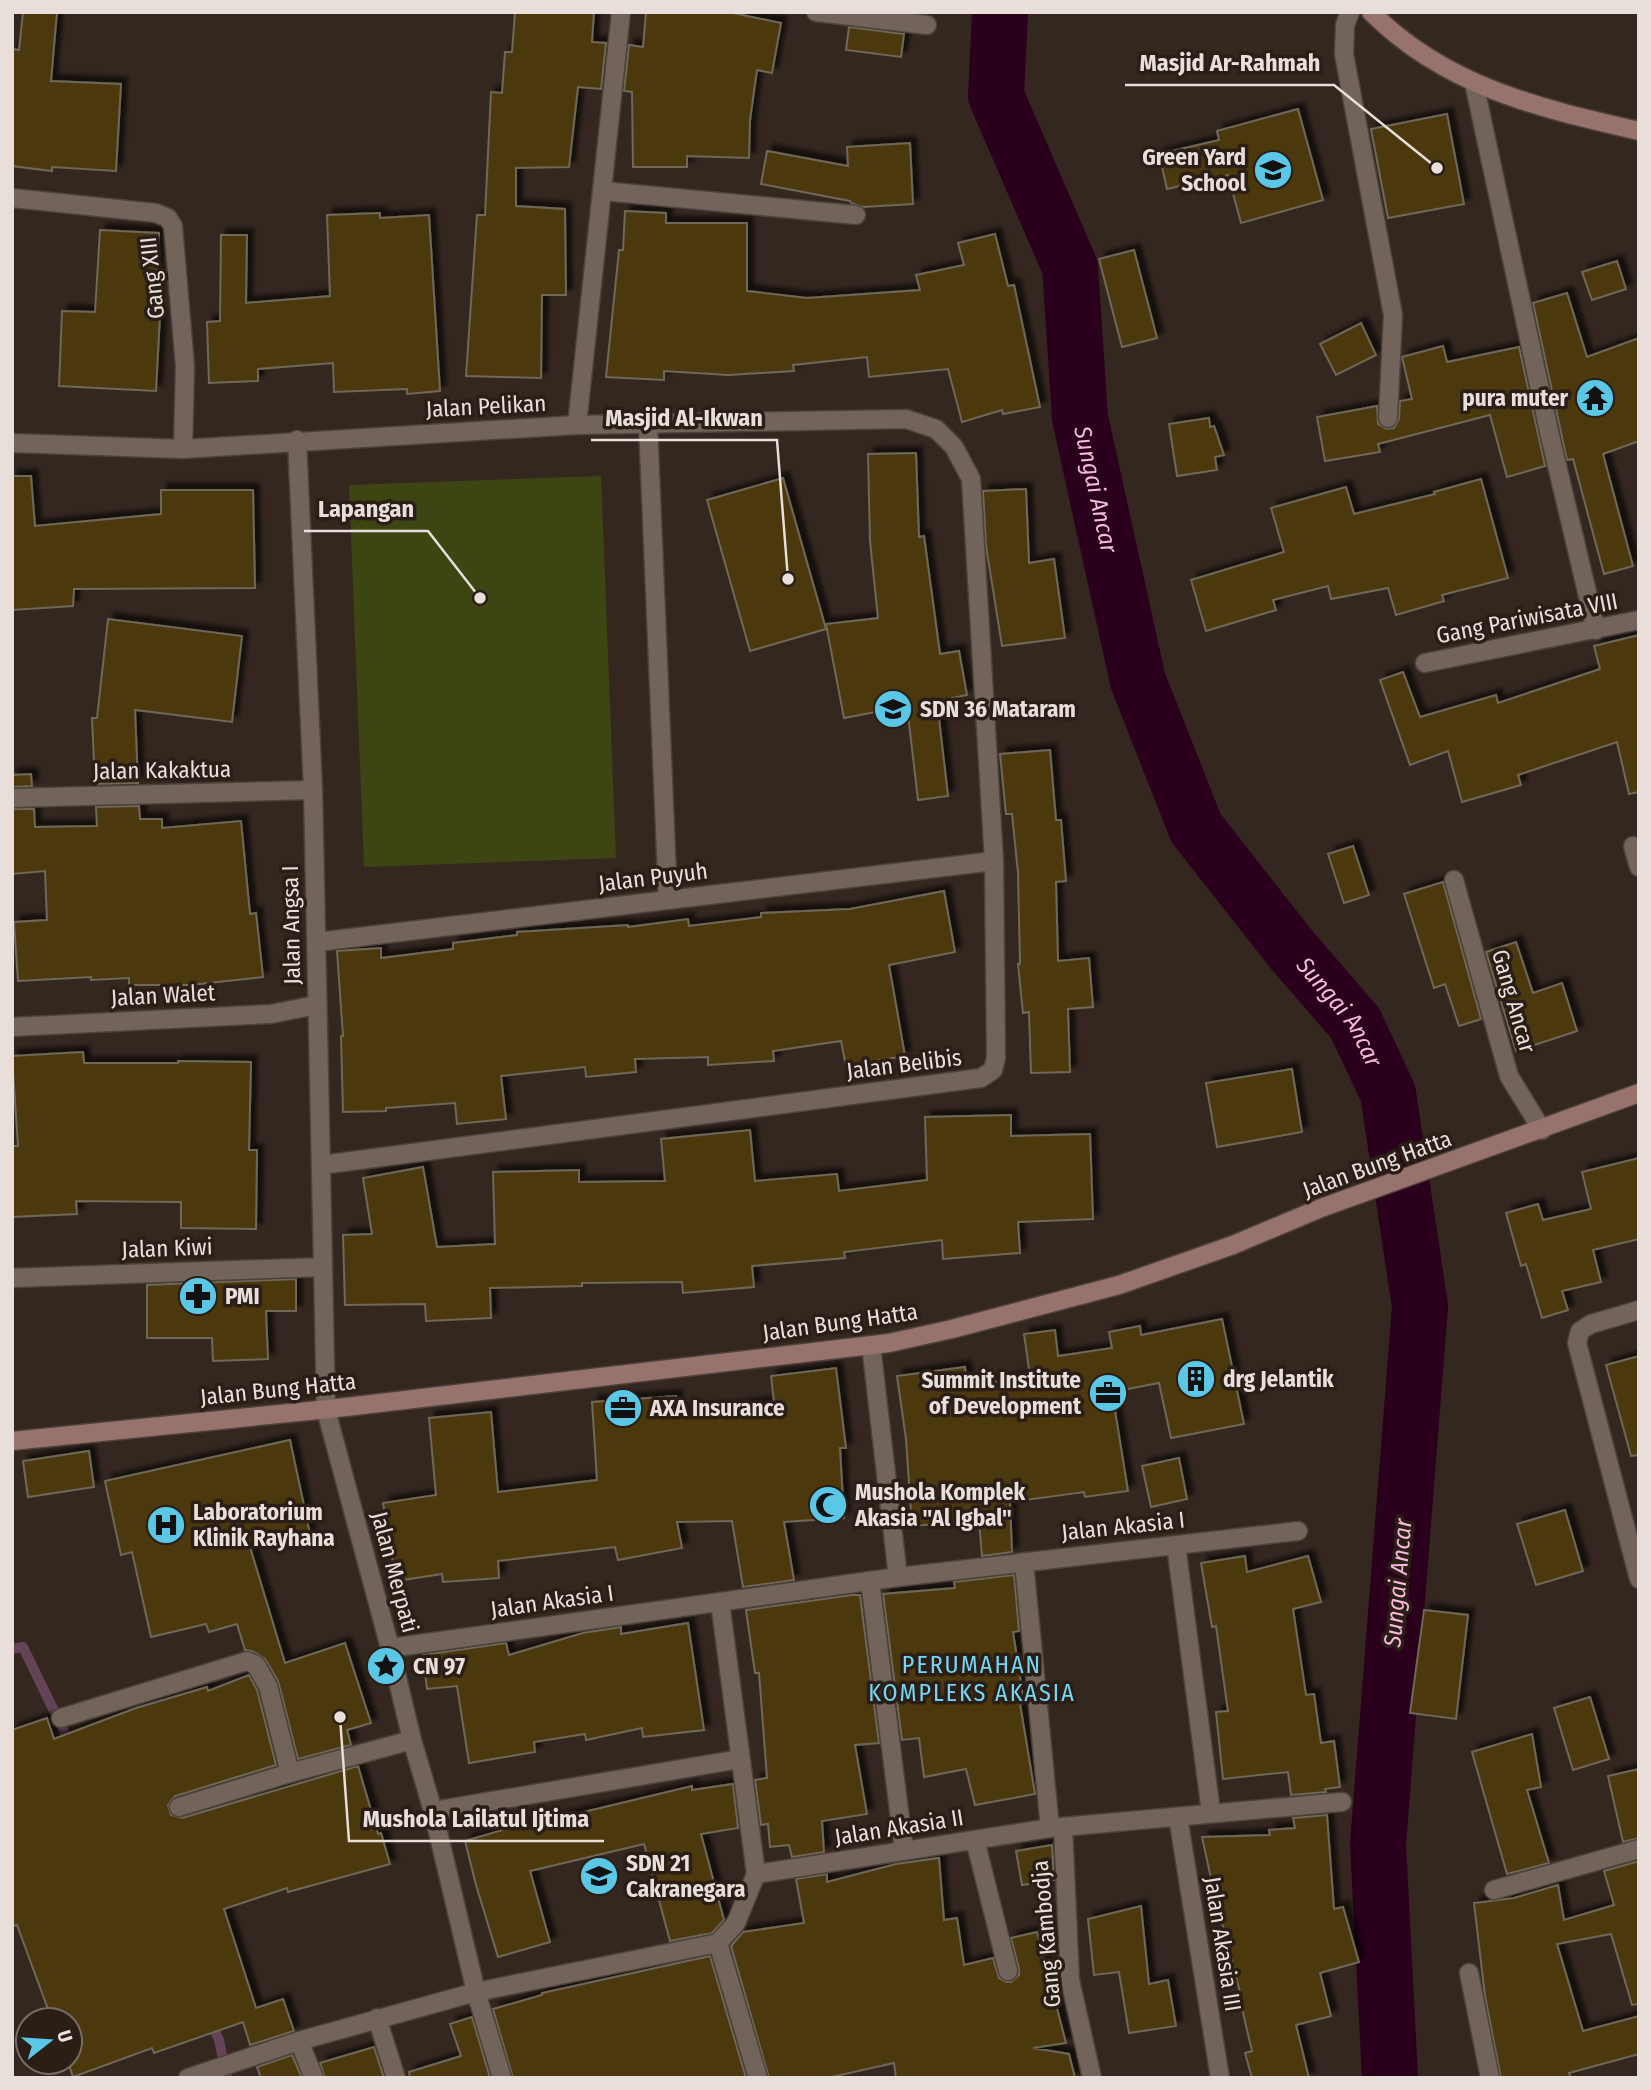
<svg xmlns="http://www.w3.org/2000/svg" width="1651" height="2090" font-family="'Fira Sans Condensed',sans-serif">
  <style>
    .green { fill: #3d4612 }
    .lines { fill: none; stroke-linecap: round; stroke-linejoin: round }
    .stream { stroke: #634355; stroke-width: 10 }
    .river { stroke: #2a001c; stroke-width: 56 }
    .building { fill: #4c390b; stroke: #6e6759; stroke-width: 2; filter: url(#shadow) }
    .street-casing { stroke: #4c423b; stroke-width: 21 }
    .secondary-casing { stroke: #4c423b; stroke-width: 21 }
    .street { stroke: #72635b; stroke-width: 18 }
    .secondary { stroke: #98726d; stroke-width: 18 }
    .labels { text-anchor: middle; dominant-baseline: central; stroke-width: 7; stroke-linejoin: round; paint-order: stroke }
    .poi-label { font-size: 23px; font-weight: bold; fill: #e8dfdb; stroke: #2a1e17; text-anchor: start }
    .street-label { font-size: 23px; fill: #e8dfdb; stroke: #2a1e17 }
    .water-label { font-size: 24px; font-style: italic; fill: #f7b9dc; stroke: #2a1e17 }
    .neighbourhood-label { font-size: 24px; letter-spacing: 2px; fill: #75d6f3; stroke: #2a1e17 }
    .leader { fill: none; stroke: #e8dfdb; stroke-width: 2.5 }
    .callout-dot { fill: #e8dfdb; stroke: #2a1e17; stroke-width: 2.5 }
    .callout-label { font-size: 24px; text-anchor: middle; font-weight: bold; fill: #e8dfdb; stroke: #2a1e17; stroke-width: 7; stroke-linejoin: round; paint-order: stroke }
  </style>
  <defs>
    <filter id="shadow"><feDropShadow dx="6" dy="-6" stdDeviation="2" flood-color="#0009"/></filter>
  </defs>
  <rect width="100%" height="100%" fill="#342720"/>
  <path class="green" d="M601,476L616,858L364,867L349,485Z"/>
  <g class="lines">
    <g class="stream">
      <path d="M12,1649L23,1647L70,1744"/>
      <path d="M211,2022L219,2040L227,2078"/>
    </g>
    <path class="river" id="s1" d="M1000,12L996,96L1070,267L1080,418L1138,681L1196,828L1291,949L1355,1023L1388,1093L1420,1306L1378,1844L1390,2078"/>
  </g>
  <g class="building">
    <path d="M23,12H57L51,81L121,84L116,171L52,167V171L12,166V49L19,50Z"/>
    <path d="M515,12H594L592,42L606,43L601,89L578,87L569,167L516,168V206L565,209L566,295H542L541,378L466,376L477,215H485L491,92L502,93L505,52H512Z"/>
    <path d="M646,12H728L781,23L772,73L757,70L750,120L749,158L687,156V167H633L632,92L624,91L629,45L643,47Z"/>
    <path d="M849,27L904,34L901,57L846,50Z"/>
    <path d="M1298,109L1323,200L1241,223L1228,175L1167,189L1159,154L1219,140L1217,131Z"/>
    <path d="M1447,114L1464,204L1388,218L1371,129Z"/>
    <path d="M910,143L913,204L863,207L851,203L850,201L761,184L767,151L848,166L847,147Z"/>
    <path d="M625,211L666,213V223H747V291L807,298L920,290L916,275L964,265L958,243L995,234L1008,286L1014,285L1040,407L1003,414L1002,410L962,422L948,369L869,377L867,357L793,365L794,371L728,375L664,371V380L606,377L619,250H623Z"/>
    <path d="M380,213V218L429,215L440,391L407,394V389L334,392L333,363L258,369V381L209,383L207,322L220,321L221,235H247L246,303L330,296L327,215Z"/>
    <path d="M100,230L159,233L154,315H160L156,391L59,386L62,311L95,312Z"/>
    <path d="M1134,250L1157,338L1122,347L1099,259Z"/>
    <path d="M1617,261L1626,289L1592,300L1582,272Z"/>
    <path d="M1567,293L1587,357L1639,338V441L1603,454L1633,566L1604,574L1573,459L1567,460L1533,303Z"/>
    <path d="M1361,323L1376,355L1336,375L1320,344Z"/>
    <path d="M1443,346L1447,362L1519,347L1545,466L1507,477L1490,415L1378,444L1380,452L1325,461L1317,417L1377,406L1378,424L1387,429L1394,428L1399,419L1400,401L1412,399L1402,357Z"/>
    <path d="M1209,418L1210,427L1214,426L1224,455L1215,457L1217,470L1177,476L1169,424Z"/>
    <path d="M916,453L919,537L924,536L940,654L959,651L967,695L937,701L948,796L918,800L907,706L844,718L826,624L878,618L870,541L868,454Z"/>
    <path d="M12,476H31L35,526L161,514V490H253L255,588L74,589L73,606L12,610Z"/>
    <path d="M783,478L826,629L750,651L707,500Z"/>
    <path d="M1481,479L1508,578L1442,595L1444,601L1396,615L1388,588L1331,599L1328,586L1273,600L1276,610L1206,631L1191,580L1284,552L1271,508L1346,487L1354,514L1435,494L1434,492Z"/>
    <path d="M1026,489L1029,563L1054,559L1065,638L1002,646L986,546L983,491Z"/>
    <path d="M108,619L242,636L232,722L135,710L138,783L95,784L92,718H97Z"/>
    <path d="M1639,635V792L1629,794L1617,742L1518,775L1521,785L1462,802L1448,751L1410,765L1380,680L1403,672L1420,717L1496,695L1498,703L1600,669L1594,646Z"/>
    <path d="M1050,750L1056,820H1061L1066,881L1056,882L1058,961L1089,958L1093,1007L1068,1009L1070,1072L1031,1073L1029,1012L1023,1013L1018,964H1020L1018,873L1012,814H1006L1000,754Z"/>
    <path d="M31,774L32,786L12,787V775Z"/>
    <path d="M139,806L140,819H162V828L241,821L250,914L256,913L263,977L190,985H129V978L91,980V977L18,981L14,922L47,920L45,871L12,874V809H34L35,827L97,826L96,807Z"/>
    <path d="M1353,846L1369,895L1344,903L1328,854Z"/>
    <path d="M1443,882L1481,1019L1459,1026L1445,984L1434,988L1404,894Z"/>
    <path d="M944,891L955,952L889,965L905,1056L846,1066L841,1041L773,1051L774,1061L708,1065V1057L635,1059L636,1072L586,1077L585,1067L501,1076L506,1119L457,1124L455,1103L386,1108V1111L343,1112L341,1036H343L337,951L381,948V958L453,949V943L517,935V932L628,925V927L688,919L689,926L761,917V913L850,909Z"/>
    <path d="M1516,942L1533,993L1562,983L1577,1031L1516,1051L1486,952Z"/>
    <path d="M83,1052L84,1063H178V1061L251,1062L249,1150H257L256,1229L181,1228V1202L76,1201L77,1214L12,1217V1146H18L12,1056Z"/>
    <path d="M1292,1069L1302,1132L1217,1147L1206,1083Z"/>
    <path d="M1011,1115V1136L1090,1134L1093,1219L1018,1222L1020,1253L943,1259L942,1240L844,1252L845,1258L752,1266L754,1287L683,1293L682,1282L582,1283V1286L490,1288L491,1318L426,1321L425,1304L345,1305L343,1235L372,1234L363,1178L423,1167L437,1247L495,1244L493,1172L579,1170V1182L665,1181L661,1139L750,1130L755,1181L837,1174L839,1191L927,1180L925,1117Z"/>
    <path d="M1639,1158V1239L1593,1250L1601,1282L1562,1291L1568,1310L1542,1318L1526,1264L1521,1266L1506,1213L1538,1204L1543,1220L1591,1209L1582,1172Z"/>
    <path d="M296,1279V1311H266L268,1359L213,1361L212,1338H147V1285Z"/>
    <path d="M1222,1319L1244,1424L1171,1438L1159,1383L1112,1392L1128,1491L1085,1497L1084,1492L1010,1502L1012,1552L982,1556L979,1521L912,1526L906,1439L897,1376L965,1367L967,1386L1030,1376L1024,1334L1055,1330L1058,1356L1112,1348L1109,1332L1140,1326L1141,1335Z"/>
    <path d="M1639,1356V1455L1631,1456L1606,1365Z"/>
    <path d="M836,1368L846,1448H840L844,1518L784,1522L794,1580L743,1587L732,1521L677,1522L682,1548L618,1560L615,1547L498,1561L499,1578L443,1582L442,1574L396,1581L383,1503L436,1495L429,1418L491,1412L498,1492L597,1480L592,1402L676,1396L678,1414L774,1402L771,1376Z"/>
    <path d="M290,1440L310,1534L250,1547L285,1663L345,1643L371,1723L347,1730L351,1745L298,1759L278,1681L265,1659L252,1651L245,1650L237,1624L209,1632L206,1624L151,1637L132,1552L121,1555L105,1481Z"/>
    <path d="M89,1451L94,1487L28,1497L23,1461Z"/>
    <path d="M1179,1458L1187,1499L1151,1507L1142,1466Z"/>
    <path d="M1565,1510L1583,1571L1536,1585L1517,1524Z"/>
    <path d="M1245,1556L1247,1572L1308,1556L1321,1602L1293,1609L1306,1695L1314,1694L1321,1743L1334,1741L1340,1787L1325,1789L1326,1792L1291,1795L1288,1772L1223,1779L1216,1712L1228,1711L1216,1626L1212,1627L1201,1563Z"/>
    <path d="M1014,1575L1019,1631L1013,1632L1024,1703L1020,1704L1035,1794L975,1805L966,1769L924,1777L919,1738L902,1740L883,1594L955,1588L954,1582Z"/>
    <path d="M852,1595H860L879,1743L855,1745L867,1814L822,1821L824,1852L792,1857L789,1845L770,1847L768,1824L761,1825L755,1780L767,1778L759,1673H755L746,1610Z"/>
    <path d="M1424,1610L1468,1615L1456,1719L1410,1713Z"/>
    <path d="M688,1623L704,1730L643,1737L642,1728L586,1740L585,1734L534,1742L535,1752L469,1763L457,1686L427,1689L423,1655L506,1643L509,1655L583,1633L621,1627V1634Z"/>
    <path d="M249,1675L257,1690L276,1765L175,1796L168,1805L171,1815L182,1818L358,1766L378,1834L381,1833L390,1864L288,1892L287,1888L224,1909L256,2008L283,1999L294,2031L250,2045L243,2022L154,2053L152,2048L73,2077L68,2062H70V2020H52L17,1925L12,1926V1730L47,1718L54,1739L136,1708L207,1687L208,1691Z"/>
    <path d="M1590,1697L1609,1759L1573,1770L1554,1708Z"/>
    <path d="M1532,1734L1541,1787L1527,1790L1549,1863L1507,1874L1472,1752Z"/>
    <path d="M1639,1769V1838L1623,1842L1608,1776Z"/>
    <path d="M733,1784L738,1828L701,1834L724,1920L712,1933L670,1941L644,1844L530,1871L550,1942L498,1957L476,1885L465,1841L516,1826L517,1828L692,1786V1790Z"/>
    <path d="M1327,1815L1334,1909L1343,1907L1359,1962L1320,1973L1331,2016L1296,2025L1309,2078H1252L1245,2053L1252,2051L1239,1996H1241L1214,1892L1202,1837L1270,1835L1269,1830L1295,1828L1293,1818Z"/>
    <path d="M1052,1845L1054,1880L1022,1885L1016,1851Z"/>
    <path d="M939,1858L944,1920L957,1918L964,1965L993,1958L999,1978L1006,1982H1011L1019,1975V1969L1011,1938L1037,1932L1066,2043L1033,2048L1069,2054L1075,2078H896L894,2063L827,2078H769L731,1946L743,1932L804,1923L796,1879L827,1874V1882L896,1864Z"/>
    <path d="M1639,1861V2004L1632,2005L1611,1934L1557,1944L1583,2031L1639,2016V2054L1569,2073L1571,2078H1501L1485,1996L1474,1903L1514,1898L1558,1885L1564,1920L1614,1905L1604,1871Z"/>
    <path d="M1141,1906L1149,1984L1168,1980L1176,2026L1129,2033L1119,1972L1094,1975L1088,1919Z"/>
    <path d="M710,1956L746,2078H513L493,2009L542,1995V1993Z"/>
    <path d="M472,2017L490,2078H410L409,2072L461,2056L450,2024Z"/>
    <path d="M374,2047L384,2078H325L320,2063Z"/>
    <path d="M292,2055L302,2078H261L257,2067Z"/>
  </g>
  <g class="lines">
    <g class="street-casing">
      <g id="street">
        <path d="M816,12L927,25"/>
        <path d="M1350,12L1345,25L1344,54L1393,315L1388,418"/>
        <path d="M1474,83L1550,436L1596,630"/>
        <path d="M603,191L856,215"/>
        <path d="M12,198L156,213L168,218L173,226L185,366L183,449"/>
        <path d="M648,424L668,900"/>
        <path d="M577,425L621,12"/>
        <path d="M12,443L183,449L577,425L906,419L936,429L954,447L971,479L994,861L996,1058L993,1070L981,1078L321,1165"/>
        <path d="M1425,663L1639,620"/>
        <path d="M12,798L313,790"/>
        <path d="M1633,846L1639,867"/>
        <path d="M1454,880L1509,1076L1542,1130"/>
        <path d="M317,942L994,861"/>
        <path d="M12,1027L271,1014L316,1005"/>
        <path d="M12,1278L323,1267"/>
        <path d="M1639,1310L1591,1324L1580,1331L1577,1343L1639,1579"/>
        <path d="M871,1345L898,1577"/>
        <path d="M1176,1545L1211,1812"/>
        <path d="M1024,1562L1050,1828"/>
        <path d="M870,1581L904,1850"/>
        <path d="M390,1648L898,1577L1298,1531"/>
        <path d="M61,1718L247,1661L256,1665L268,1686L290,1773"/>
        <path d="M179,1807L290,1773L412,1740"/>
        <path d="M433,1811L740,1759"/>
        <path d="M1178,1817L1220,2078"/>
        <path d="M1063,1827L1070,1980L1092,2078"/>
        <path d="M975,1840L1008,1971"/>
        <path d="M756,1874L1050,1828L1342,1802"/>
        <path d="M1494,1890L1639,1849"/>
        <path d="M718,1943L758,2078"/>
        <path d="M1469,1973L1490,2078"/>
        <path d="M377,2018L396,2078"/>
        <path d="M299,2041L314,2078"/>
        <path d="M188,2078L299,2041L476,1992L433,1811L412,1740L390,1648L326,1410L313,790L297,440"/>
        <path d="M502,2078L476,1992L718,1943L736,1923L756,1874L720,1602"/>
      </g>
    </g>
    <g class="secondary-casing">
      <g id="secondary">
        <path d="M1371,12C1446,87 1539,108 1639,131"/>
        <path d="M12,1441L329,1409L889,1343L952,1329L1119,1285L1233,1245L1321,1208L1639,1093"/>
      </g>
    </g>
    <use href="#street" class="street"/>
    <use href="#secondary" class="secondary"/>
  </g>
  <defs>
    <g id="school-disc" transform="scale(2.0125)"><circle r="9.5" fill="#5bc7e7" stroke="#2a1e17"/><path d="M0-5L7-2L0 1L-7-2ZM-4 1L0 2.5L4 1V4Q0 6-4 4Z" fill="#111"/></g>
    <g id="temple-disc" transform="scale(2.0125)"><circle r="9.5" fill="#5bc7e7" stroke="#2a1e17"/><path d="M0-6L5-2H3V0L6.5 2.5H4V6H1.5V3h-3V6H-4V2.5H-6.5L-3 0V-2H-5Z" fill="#111"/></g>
    <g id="pharmacy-disc" transform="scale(2.0125)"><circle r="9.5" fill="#5bc7e7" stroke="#2a1e17"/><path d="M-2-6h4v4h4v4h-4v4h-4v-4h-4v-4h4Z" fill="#111"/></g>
    <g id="building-disc" transform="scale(2.0125)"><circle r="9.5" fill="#5bc7e7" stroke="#2a1e17"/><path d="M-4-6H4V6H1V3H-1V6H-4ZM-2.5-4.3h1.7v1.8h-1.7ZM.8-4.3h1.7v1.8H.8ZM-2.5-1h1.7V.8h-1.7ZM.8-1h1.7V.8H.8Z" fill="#111"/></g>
    <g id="office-disc" transform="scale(2.0125)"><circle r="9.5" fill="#5bc7e7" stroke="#2a1e17"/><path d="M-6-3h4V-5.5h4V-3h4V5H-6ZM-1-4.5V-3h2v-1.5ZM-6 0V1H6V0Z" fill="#111"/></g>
    <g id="mosque-disc" transform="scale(2.0125)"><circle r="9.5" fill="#5bc7e7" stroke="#2a1e17"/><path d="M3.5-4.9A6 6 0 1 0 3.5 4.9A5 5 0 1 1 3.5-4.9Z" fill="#111"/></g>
    <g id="hospital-disc" transform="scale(2.0125)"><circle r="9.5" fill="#5bc7e7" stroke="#2a1e17"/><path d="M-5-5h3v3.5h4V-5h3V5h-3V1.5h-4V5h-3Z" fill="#111"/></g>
    <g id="sight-disc" transform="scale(2.0125)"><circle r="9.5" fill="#5bc7e7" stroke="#2a1e17"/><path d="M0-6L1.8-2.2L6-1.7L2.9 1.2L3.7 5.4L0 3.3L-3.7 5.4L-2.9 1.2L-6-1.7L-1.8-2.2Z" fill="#111"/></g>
  </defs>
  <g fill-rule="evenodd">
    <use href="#school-disc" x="1273" y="170"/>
    <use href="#temple-disc" x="1595" y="398"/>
    <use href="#school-disc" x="893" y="709"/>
    <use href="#pharmacy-disc" x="198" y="1296"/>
    <use href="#building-disc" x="1196" y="1379"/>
    <use href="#office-disc" x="1108" y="1393"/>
    <use href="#office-disc" x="623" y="1408"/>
    <use href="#mosque-disc" x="828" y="1505"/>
    <use href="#hospital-disc" x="166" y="1525"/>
    <use href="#sight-disc" x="386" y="1666"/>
    <use href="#school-disc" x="599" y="1876"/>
  </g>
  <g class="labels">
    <g class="poi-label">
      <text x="1246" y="157" text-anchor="end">Green Yard<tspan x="1246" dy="26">School</tspan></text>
      <text x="1568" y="398" text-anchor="end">pura muter</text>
      <text x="920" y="709">SDN 36 Mataram</text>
      <text x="225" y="1296">PMI</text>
      <text x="1223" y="1379">drg Jelantik</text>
      <text x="1081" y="1380" text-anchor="end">Summit Institute<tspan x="1081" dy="26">of Development</tspan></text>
      <text x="650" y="1408">AXA Insurance</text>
      <text x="855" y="1492">Mushola Komplek<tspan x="855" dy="26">Akasia "Al Igbal"</tspan></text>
      <text x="193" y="1512">Laboratorium<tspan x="193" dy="26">Klinik Rayhana</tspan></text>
      <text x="413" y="1666">CN 97</text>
      <text x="626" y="1863">SDN 21<tspan x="626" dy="26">Cakranegara</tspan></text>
    </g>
    <g class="street-label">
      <text transform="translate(152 278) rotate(-96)">Gang XIII</text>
      <text transform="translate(486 406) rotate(-3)">Jalan Pelikan</text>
      <text transform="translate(1527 618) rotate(-11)">Gang Pariwisata VIII</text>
      <text transform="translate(162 770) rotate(-1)">Jalan Kakaktua</text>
      <text transform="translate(653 877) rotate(-7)">Jalan Puyuh</text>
      <text transform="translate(291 925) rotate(-91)">Jalan Angsa I</text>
      <text transform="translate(163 995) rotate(-3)">Jalan Walet</text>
      <text transform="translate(1514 1001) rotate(74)">Gang Ancar</text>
      <text transform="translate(904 1064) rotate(-7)">Jalan Belibis</text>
      <text transform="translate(1377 1164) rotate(-20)">Jalan Bung Hatta</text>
      <text transform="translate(167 1248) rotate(-2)">Jalan Kiwi</text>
      <text transform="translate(840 1322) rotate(-8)">Jalan Bung Hatta</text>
      <text transform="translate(278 1389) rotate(-6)">Jalan Bung Hatta</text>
      <text transform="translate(1123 1526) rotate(-6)">Jalan Akasia I</text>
      <text transform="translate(395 1572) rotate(75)">Jalan Merpati</text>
      <text transform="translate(552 1601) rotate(-8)">Jalan Akasia I</text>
      <text transform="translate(899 1827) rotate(-9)">Jalan Akasia II</text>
      <text transform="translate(1046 1934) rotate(-95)">Gang Kambodja</text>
      <text transform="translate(1223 1944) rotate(81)">Jalan Akasia III</text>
    </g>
    <g class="water-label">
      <text stroke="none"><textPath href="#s1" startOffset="495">Sungai Ancar</textPath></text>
      <text stroke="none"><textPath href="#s1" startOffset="1083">Sungai Ancar</textPath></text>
      <text transform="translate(1398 1583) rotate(-85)">Sungai Ancar</text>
    </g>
    <g class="neighbourhood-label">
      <text x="972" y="1665">PERUMAHAN<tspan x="972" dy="28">KOMPLEKS AKASIA</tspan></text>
    </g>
  </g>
  <path class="leader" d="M1437 168L1334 85H1125M788 579L777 440H591M480 598L428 531H304M340 1717L349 1841H604"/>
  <g class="callout-dot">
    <circle cx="1437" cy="168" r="7"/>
    <circle cx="788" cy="579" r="7"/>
    <circle cx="480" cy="598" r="7"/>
    <circle cx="340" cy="1717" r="7"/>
  </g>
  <g class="callout-label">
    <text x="1230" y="71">Masjid Ar-Rahmah</text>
    <text x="684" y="426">Masjid Al-Ikwan</text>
    <text x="366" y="517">Lapangan</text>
    <text x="476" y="1827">Mushola Lailatul Ijtima</text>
  </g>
  <rect width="1651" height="2090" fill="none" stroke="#e8dfdb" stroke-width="28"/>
  <g transform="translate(49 2041) rotate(73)"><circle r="33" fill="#2a1e17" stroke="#766b65" stroke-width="2"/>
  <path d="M0-5L12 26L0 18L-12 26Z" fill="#5bc7e7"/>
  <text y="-10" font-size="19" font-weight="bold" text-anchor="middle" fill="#e8dfdb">U</text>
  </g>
</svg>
